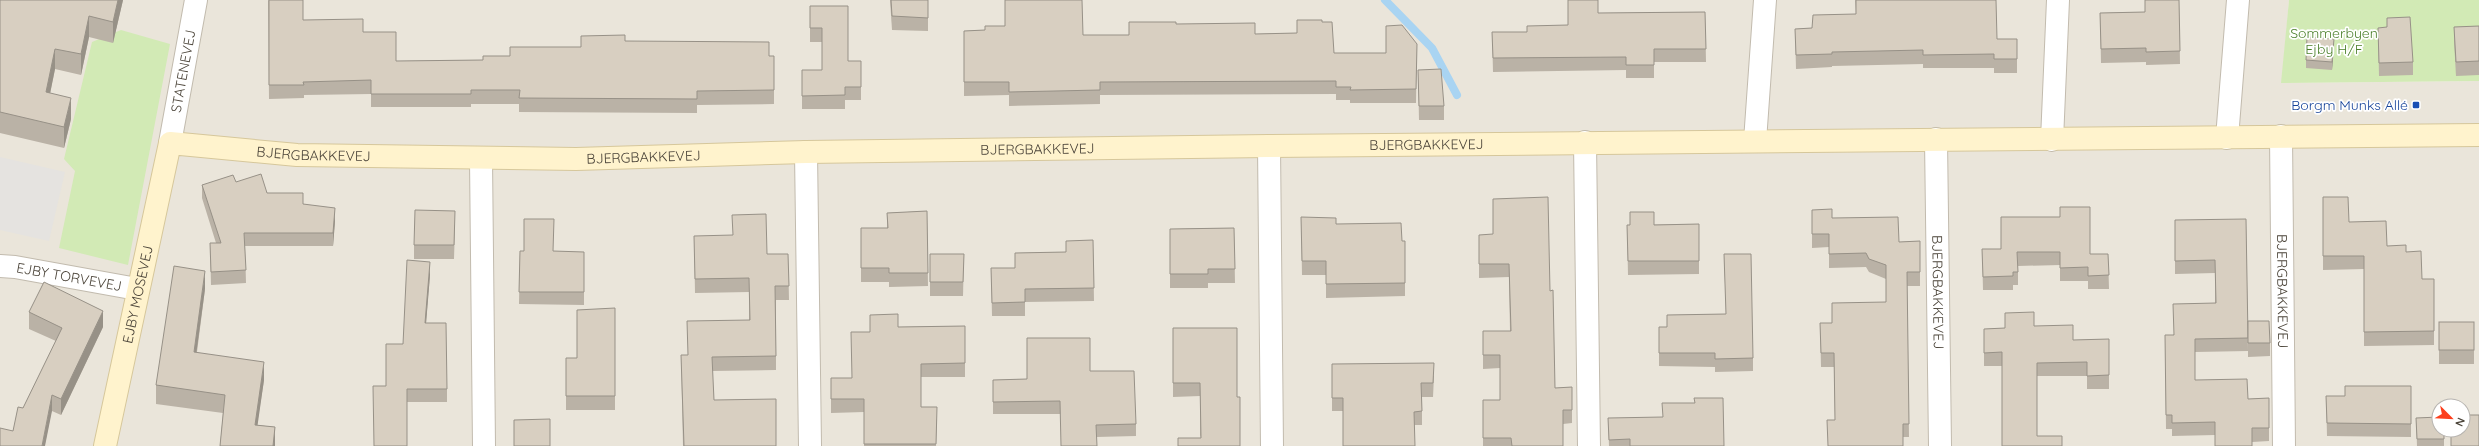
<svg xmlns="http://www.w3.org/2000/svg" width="2479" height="446" font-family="Quicksand,sans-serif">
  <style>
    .residential { fill: #eae5da; fill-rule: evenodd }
    .green { fill: #d2eab5 }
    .parking { fill: #e5e3e0 }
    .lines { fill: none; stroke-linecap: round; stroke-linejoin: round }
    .stream { stroke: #a9d4f2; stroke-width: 8 }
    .street-casing { stroke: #c2bbae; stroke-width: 24 }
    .secondary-casing { stroke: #d6c79b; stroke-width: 24 }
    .street { stroke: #fff; stroke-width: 22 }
    .secondary { stroke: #fff3cd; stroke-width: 22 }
    .wall { fill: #bab2a6 }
    .shaded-wall { fill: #979187 }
    .building { fill: #d8cfc1; stroke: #979187 }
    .transit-dot { fill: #1a4fb4; stroke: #fff; stroke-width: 1.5 }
    .labels { text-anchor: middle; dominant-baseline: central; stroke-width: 3.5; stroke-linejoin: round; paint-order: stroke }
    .park-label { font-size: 14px; fill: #4a7f2a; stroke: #fff }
    .street-label { font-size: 14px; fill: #4b4439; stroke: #fff }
    .transit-label { font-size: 14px; fill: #164399; stroke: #fff; text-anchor: end }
  </style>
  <rect width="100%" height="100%" fill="#f6f3ec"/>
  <path class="residential" d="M0,0H2289L2282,83L2479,81V446H0ZM2439,406H2463V430H2439Z"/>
  <g class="green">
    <path d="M2289,0H2479V81L2281,83Z"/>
    <path d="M121,30L170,44L128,265L59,248L75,171L64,159L92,42Z"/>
  </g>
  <path class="parking" d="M0,157L65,172L49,241L0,230Z"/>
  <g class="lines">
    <path class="stream" d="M1385,0L1432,48L1457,95"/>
    <g class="street-casing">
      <g id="street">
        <path id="s1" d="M2281,136L2284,446"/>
        <path d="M2227,138L2238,0"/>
        <path id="s2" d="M1936,139L1940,446"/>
        <path d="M2052,140L2058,0"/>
        <path d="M1755,141L1765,0"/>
        <path d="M1585,142L1589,446"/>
        <path id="s3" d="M170,143L196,0"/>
        <path d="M1269,146L1272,446"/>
        <path d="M806,152L810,446"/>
        <path d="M481,159L484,446"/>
        <path id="s4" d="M0,266L15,267L137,289"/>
      </g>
    </g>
    <g class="secondary-casing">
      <g id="secondary">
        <path id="s5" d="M105,446L170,143L297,155L576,159L806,152L1269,146L2479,135"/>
      </g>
    </g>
    <use href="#street" class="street"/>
    <use href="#secondary" class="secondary"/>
  </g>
  <g class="wall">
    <path d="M0,0H123L113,43L89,37L81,75L55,69L50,94L71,119L64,148L0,133Z"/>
    <path d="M268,0L303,20L363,32L396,61L483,60L625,41L769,56H774V104L697,105V113L519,112V104H471V107H371V94L304,95V98L269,99Z"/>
    <path d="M890,0H928V31L892,30Z"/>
    <path d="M1855,0L1997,39H2017V73H1994V68H1923V64L1832,66V67L1796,69L1795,29L1812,28L1856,14Z"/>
    <path d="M2179,0L2180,64L2146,65V62L2101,63L2100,13L2145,12Z"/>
    <path d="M810,6L848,61H861V100H845V109H802V70H822V42H810Z"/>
    <path d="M1705,12L1706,62H1654V78H1626V70L1493,72L1492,32H1527L1568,25L1598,13Z"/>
    <path d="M1322,22L1334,53H1386V26L1417,44L1416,103H1350V100H1336V94L1100,95V104L1009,106V95L964,96V31L985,30L1005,26L1083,35H1129L1176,24L1255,34L1297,33Z"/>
    <path d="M2479,26V75L2456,76L2454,41V27Z"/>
    <path d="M2378,28L2413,62V75L2379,76Z"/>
    <path d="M2334,47L2332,70L2306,68V60Z"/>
    <path d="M1418,70L1444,106V120H1419Z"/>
    <path d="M236,182L267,193L303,204L335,221L333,246H245L246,283L211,285L210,243H216L202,198V185Z"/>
    <path d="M2323,197L2349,222L2387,246L2406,252L2422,279H2434V345L2364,346V269L2323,270Z"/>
    <path d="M1812,210L1832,218L1899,242L1920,241V286H1907L1909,437H1903L1835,420L1834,367H1821L1820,323H1832L1886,302V279L1869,272L1866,267L1829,268V247L1812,248Z"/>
    <path d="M927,211L928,286L889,287V282H861V228H887V213Z"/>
    <path d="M1301,217L1336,224L1402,241L1405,283V296L1326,298V275H1302Z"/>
    <path d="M2001,217L2090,254H2108L2109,289H2088V281H2060V265L2018,266V285H2013V290H1983L1982,249H2001Z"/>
    <path d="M2246,219L2248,351L2195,352V380L2248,399L2269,398V441L2252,442L2215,435L2172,436V429H2166L2165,335H2173L2215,303V273L2175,274V233Z"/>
    <path d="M1699,224V274L1628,275L1627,225Z"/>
    <path d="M455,225L454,259H414V245Z"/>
    <path d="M1234,228L1235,283H1208V288H1170V229Z"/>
    <path d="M1479,235L1550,291L1555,388L1572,387V423L1563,424V446H1483V400H1500V368L1483,369V331H1510L1509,277L1479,278Z"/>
    <path d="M694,236L767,254H788L789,300H776V370L712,371L714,400L776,446H683L681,355H688L749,320V292L695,293Z"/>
    <path d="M1093,240L1094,301L1025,302V316H992L991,268H1015V253L1066,252Z"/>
    <path d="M520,251L584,252V305L519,304Z"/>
    <path d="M930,254H964L963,296H930Z"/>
    <path d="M1724,254L1753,358V371L1715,372V367L1659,366V327H1667V315L1726,314Z"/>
    <path d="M430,275L426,323L447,389V402H407L386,386Z"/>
    <path d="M205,289L197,352L264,380L257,425L275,427V446H220L223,413L156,404V385Z"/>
    <path d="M615,308V410H566V358H577Z"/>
    <path d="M29,312L103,327L61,415L52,411L13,431L23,408L56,341L29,329Z"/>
    <path d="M2248,321L2270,343V356L2248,357Z"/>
    <rect x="2439" y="322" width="35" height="42"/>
    <path d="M965,326V377H921V407L937,420L936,446H864V412L831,413V378H852L870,332L898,327Z"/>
    <path d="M2034,326L2073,340L2109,339V389H2087V376H2037V436L2002,446V366H1984V329L2005,328Z"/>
    <path d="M1173,328H1237L1200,438V396L1173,397Z"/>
    <path d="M1332,364L1434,376L1433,397H1422V425H1414L1343,411H1332Z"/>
    <path d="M1090,371L1136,424V436L1096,437L1060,414H993V380L1027,379Z"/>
    <path d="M2411,386V437L2327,436L2326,396H2345Z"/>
    <path d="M1608,418L1724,446H1609Z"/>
    <path d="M2416,418L2444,430V446H2417Z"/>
  </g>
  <g class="shaded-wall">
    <path d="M118,0H123L113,43V22Z"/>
    <path d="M89,16V37L81,75V54Z"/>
    <path d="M2334,39V47L2332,70V62Z"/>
    <path d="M55,49V69L46,113V92Z"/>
    <path d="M71,98V119L64,148V127Z"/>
    <path d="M335,208V221L333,246V233Z"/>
    <path d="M430,262V275L425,336V323Z"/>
    <path d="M205,271V289L194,370V352Z"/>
    <path d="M103,311V327L61,415V399Z"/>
    <path d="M264,362V380L255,443V425Z"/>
    <path d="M52,395V411L45,446H42Z"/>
    <path d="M275,427V446H273Z"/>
  </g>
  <g class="building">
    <path d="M0,0H118L113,22L89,16L81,54L55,49L46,92L71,98L64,127L0,112Z"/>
    <path d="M269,0H303V20L363,19V32H396V61L483,60V56H510V47H581V36L625,35V41L769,42V56H774V90L697,91V99L519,98L520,90H471V94H371V80L303,82L304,85H269Z"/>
    <path d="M891,0H928V18L892,16Z"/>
    <path d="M1005,0H1082L1083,35H1129V22H1176V24L1255,23V34L1297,33V20H1322V22H1332L1334,53H1386V26L1402,25L1417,44L1416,89L1350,90L1351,87H1336V81L1100,82V90L1009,92V82H964V31L985,30V26H1005Z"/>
    <path d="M1568,0H1598V13L1705,12L1706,49H1654V65H1626V57L1493,58L1492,32H1527V26L1568,25Z"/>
    <path d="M1856,0H1996L1997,39H2017V59H1994V54L1923,55V50L1832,52V54L1796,55L1795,29L1812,28L1813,15L1856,14Z"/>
    <path d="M2145,0H2179L2180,51L2146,52V48L2101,49L2100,13L2145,12Z"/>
    <path d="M810,6H848V61H861V87H845V95L802,96V70H822V28H810Z"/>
    <path d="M2410,17L2413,62L2379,63L2378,28L2387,27V18Z"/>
    <path d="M2479,26V61L2456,62L2454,27Z"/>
    <path d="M2307,37L2334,39L2332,62L2306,60Z"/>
    <path d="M1441,69L1444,106H1419L1418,70Z"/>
    <path d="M261,174L267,193H303V204L335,208L333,233H244L246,270L211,272L210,243H221L202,185L233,175L236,182Z"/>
    <path d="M1548,197L1550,291L1553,290L1555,388L1572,387V410H1563V446H1512L1511,438H1483V400H1500V355H1483V331H1511L1509,264H1479V235L1493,234V199Z"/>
    <path d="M2323,197H2348L2349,222L2386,221L2387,246L2406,245V252L2421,251L2422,279H2434V331L2364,332V256H2323Z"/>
    <path d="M2060,207H2090V254H2108L2109,275L2088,276V267L2060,268V252H2017L2018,272H2013V276L1983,277L1982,249H2001V217H2060Z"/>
    <path d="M1832,209V218L1898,217L1899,242L1920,241V272H1907L1909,424H1903V446H1828L1827,420H1835L1834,353H1821L1820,323H1832V303L1886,302V265L1869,259L1866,253L1829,254V234H1812V210Z"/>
    <path d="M415,210L455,211L454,245H414Z"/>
    <path d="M927,211L928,273H889V268H861V228H888L887,213Z"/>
    <path d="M1630,212H1654V225L1699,224V261H1628L1627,225H1630Z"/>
    <path d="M766,214L767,254H788L789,286H775L776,356L712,357L714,400L776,399V446H684L681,355H688L687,321L750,320L749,278L695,279L694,236L733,235L732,215Z"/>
    <path d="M1301,217L1336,218V224L1401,223L1402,241H1405V283L1326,284V261H1302Z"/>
    <path d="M524,219H554L553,251L584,252V292H519L520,251H524Z"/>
    <path d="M2246,219L2248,338L2195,339V380L2247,379L2248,399L2269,398V428H2252V446H2215V422L2172,423V415H2166L2165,335H2174L2173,304L2216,303L2215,260L2175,261V220Z"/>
    <path d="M1234,228L1235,269H1208V274H1170V229Z"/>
    <path d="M1093,240L1094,288L1025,289V302L992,303L991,268H1015V253L1066,252V241Z"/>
    <path d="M930,254H964L963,282H930Z"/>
    <path d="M1724,254H1751L1753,358L1715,359V353H1659V327H1667V315L1726,314Z"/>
    <path d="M407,260L430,262L425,323H446L447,389H407V446H374L373,386H386V344H403Z"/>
    <path d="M174,266L205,271L194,352L264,362L255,425L275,427L273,446H220L225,395L156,385Z"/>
    <path d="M44,282L103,311L61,399L52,395L42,446H0V428L13,431L18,407L23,408L62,328L29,312Z"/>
    <path d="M615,308V396H566V358H577V310Z"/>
    <path d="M2034,312V326L2073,325V340L2109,339V375L2087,376V362L2037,363V436H2062V446H2002V352L1984,353V329L2005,328V313Z"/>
    <path d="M898,314V327L965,326V363L921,364V407H937L936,444H864V399H831V378H852L851,332H870V315Z"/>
    <path d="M2248,321H2269L2270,343H2248Z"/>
    <rect x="2439" y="322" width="35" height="28"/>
    <path d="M1173,328H1237V397H1240V446H1178V438H1201L1200,383H1173Z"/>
    <path d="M1027,338H1090V371H1134L1136,424L1096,425L1097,446H1061L1060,401L993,402V380L1027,379Z"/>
    <path d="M1434,363L1433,383H1421L1422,411L1414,412L1415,446H1343V398H1332V364Z"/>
    <path d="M2345,386H2411V424L2327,423L2326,396H2345Z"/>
    <path d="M1694,398H1723L1724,446H1630V439L1609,440L1608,418L1663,417L1662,403H1695Z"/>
    <path d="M2463,415H2479V446H2451V430H2463Z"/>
    <path d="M2439,417V430H2444V439H2417L2416,418Z"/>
    <path d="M550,419V446H514V420Z"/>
  </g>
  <rect class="transit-dot" x="2412" y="101" width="8" height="8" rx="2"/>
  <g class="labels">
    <g class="park-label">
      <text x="2334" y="33">Sommerbyen<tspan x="2334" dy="16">Ejby H/F</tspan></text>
    </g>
    <g class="street-label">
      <text stroke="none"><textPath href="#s3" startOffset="73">STATENEVEJ</textPath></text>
      <text stroke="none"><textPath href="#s5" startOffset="1567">BJERGBAKKEVEJ</textPath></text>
      <text stroke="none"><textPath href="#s5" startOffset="1178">BJERGBAKKEVEJ</textPath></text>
      <text stroke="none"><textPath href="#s5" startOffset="454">BJERGBAKKEVEJ</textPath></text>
      <text stroke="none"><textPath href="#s5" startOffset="784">BJERGBAKKEVEJ</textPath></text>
      <text stroke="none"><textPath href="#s4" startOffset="70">EJBY TORVEVEJ</textPath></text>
      <text stroke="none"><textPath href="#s1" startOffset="155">BJERGBAKKEVEJ</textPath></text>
      <text stroke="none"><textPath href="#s2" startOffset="153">BJERGBAKKEVEJ</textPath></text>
      <text stroke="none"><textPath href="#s5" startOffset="155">EJBY MOSEVEJ</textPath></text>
    </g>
    <g class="transit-label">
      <text x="2408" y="105">Borgm Munks Allé</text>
    </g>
  </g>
  <g transform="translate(2451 418) rotate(114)"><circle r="19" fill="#ffffff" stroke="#b7b4b0"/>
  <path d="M0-3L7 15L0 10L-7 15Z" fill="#fc3f1d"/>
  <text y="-6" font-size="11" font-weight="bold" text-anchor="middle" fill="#4b4439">N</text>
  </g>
</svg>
